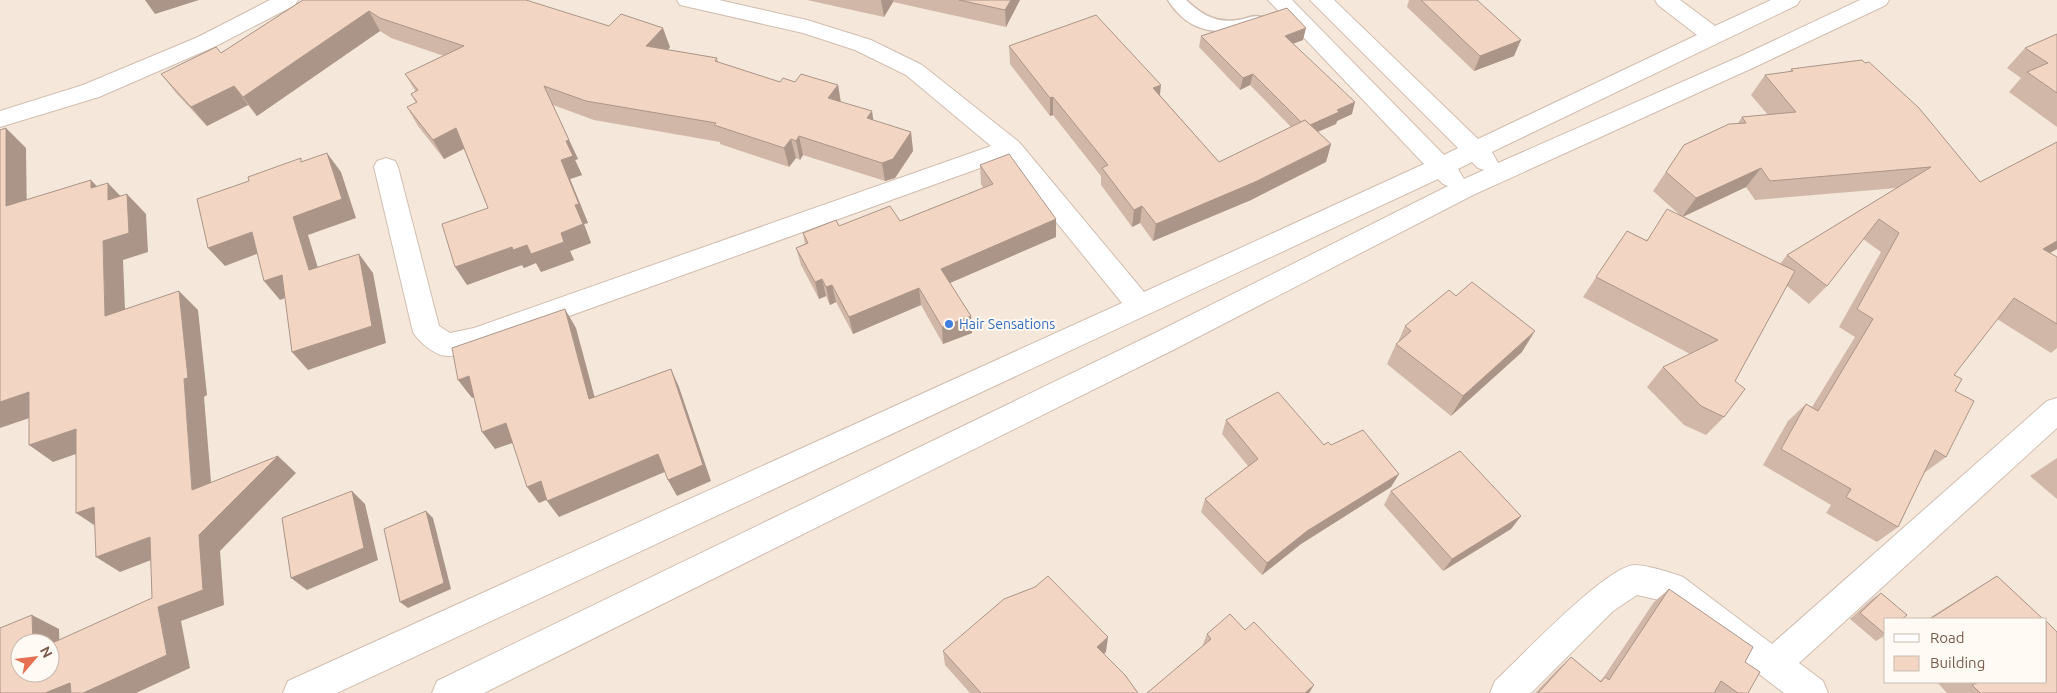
<svg xmlns="http://www.w3.org/2000/svg" width="2057" height="693" font-family="Ubuntu,sans-serif">
  <style>
    .residential { fill: #f5e8da; fill-rule: evenodd }
    .lines { fill: none; stroke-linecap: round; stroke-linejoin: round }
    .lane-casing { stroke: #d1beb0; stroke-width: 3 }
    .street-casing { stroke: #d1beb0; stroke-width: 2 }
    .lane { fill: #fff; fill-rule: evenodd }
    .street { fill: #fff; fill-rule: evenodd }
    .wall { fill: #d1b7a8; fill-rule: evenodd }
    .shaded-wall { fill: #aa9588 }
    .building { fill: #f3d5c3; stroke: #aa9588 }
    .shop-dot { fill: #3f7fe0; stroke: #fffaf3; stroke-width: 2 }
    .labels { text-anchor: middle; dominant-baseline: central; stroke-width: 4; stroke-linejoin: round; paint-order: stroke }
    .shop-label { font-size: 14px; fill: #366cbe; stroke: #fffaf3; text-anchor: start }
  </style>
  <rect width="100%" height="100%" fill="#fdf6ec"/>
  <path class="residential" d="M0,0H2057V693H0ZM1886,619H2046V682H1886ZM20,643H50V673H20Z"/>
  <g class="lines">
    <g class="lane-casing">
      <path id="lane" d="M1168,0H1186C1203,16 1219,25 1243,19C1250,17 1255,15 1262,17L1264,21L1262,25C1225,35 1191,37 1168,0Z"/>
    </g>
    <g class="street-casing">
      <g id="street">
        <path d="M270,0H298L295,5L214,47L99,97L0,127V111L83,85L198,37Z"/>
        <path d="M677,0H719L807,20L871,40L922,65L1019,142L1144,292L1424,164L1268,0H1292L1444,155L1458,148L1310,0H1334L1478,139L1697,35L1658,5L1655,0H1680L1715,26L1771,0H1800L1797,5L1492,152L1498,163L1741,56L1860,0H1889L1886,5L1757,66L1473,195L1175,349L484,693H432L437,681L1155,333L1448,186L1443,184L1438,179L337,693H283L288,681L1122,303L1005,159L475,350C467,352 456,356 448,356C435,356 419,342 413,332L374,167L377,161L386,158L395,161L398,167L439,326L450,333L474,328L991,146L906,75L855,50L803,33L680,5ZM1472,162L1478,168L1484,170L1464,179L1458,169Z"/>
        <path d="M2057,398V428L1799,663L1823,681L1828,693H1784L1664,601L1637,595L1613,611L1531,693H1490L1495,681C1519,659 1607,565 1635,565C1650,566 1669,572 1683,577L1772,644L2047,401Z"/>
      </g>
    </g>
    <use href="#lane" class="lane"/>
    <use href="#street" class="street"/>
  </g>
  <g class="wall">
    <path d="M303,0L670,47L668,50L717,58L718,62L780,82L838,85L841,102L873,120L911,132L913,151L895,178L885,181L803,155L800,160L796,158L789,167L720,144V142L594,120L553,105L578,159L575,160L582,175L570,179L588,223L584,224L591,243L570,251L574,260L541,272L536,263L524,268L522,265L467,285L488,208L464,149L444,159L418,126L407,107L416,103L411,94L416,92L405,74L444,56L391,38L380,31L257,116L248,105L207,126L177,94L161,74L221,53Z"/>
    <path d="M807,0H1020L1006,27L893,2L884,17Z"/>
    <path d="M1409,0H1477L1514,56L1474,71L1407,7Z"/>
    <path d="M2057,34V127L2009,92L2021,78L2007,68L2025,48Z"/>
    <path d="M1201,36L1303,40L1293,43L1352,114L1337,121L1336,124L1318,132L1331,144L1326,162L1251,200L1153,241L1140,223L1132,227L1101,185V176L1053,115L1050,116L1010,64L1009,46L1160,95L1219,162L1291,127L1250,85L1240,90L1199,47Z"/>
    <path d="M1791,69L1980,182L2057,142V249L2050,253L2057,257V348L2051,353L1997,319L1954,375L1955,391L1946,457L1924,473L1898,527L1877,542L1826,513L1831,505L1763,465L1788,421L1806,404L1812,407L1855,337L1839,327L1881,252L1863,239L1827,286L1809,304L1787,286L1735,381L1724,417L1706,435L1684,425L1647,387L1663,367L1690,354L1583,297L1627,231L1646,240L1681,216L1653,191L1684,145L1738,123L1742,117L1768,115L1751,95L1765,75L1790,72ZM1746,187L1755,200L1897,188L1787,255L1780,264L1683,217Z"/>
    <path d="M980,165L1056,219V237L950,283L971,316L972,333L943,344L921,305L853,334L836,302L830,305L826,296L819,299L801,265L796,248L805,244L803,233L839,226L900,221L983,188L981,184Z"/>
    <path d="M1456,296L1522,352L1451,416L1387,364L1396,344L1398,342L1405,326Z"/>
    <path d="M1226,420L1324,445H1331L1399,474L1391,487L1301,544L1262,575L1201,512L1205,499L1248,466L1222,434Z"/>
    <path d="M2057,458V499L2030,476Z"/>
    <path d="M1391,491L1521,516L1511,529L1443,571L1384,505Z"/>
    <path d="M1997,576L2043,619H1928L1969,593Z"/>
    <path d="M1669,589L1745,662L1748,693H1535L1558,669L1571,657L1600,681L1603,678L1654,602Z"/>
    <path d="M1881,593L1886,635L1876,641L1850,619L1872,599Z"/>
    <path d="M1245,630L1314,685L1309,693H1147L1202,647L1207,634Z"/>
    <path d="M943,651L1106,652L1104,654L1138,693H970L945,665Z"/>
    <path d="M1937,682H2046L2057,693H1947Z"/>
  </g>
  <g class="shaded-wall">
    <path d="M145,0H199L155,14Z"/>
    <path d="M881,0H893V2L884,17Z"/>
    <path d="M1011,0H1020L1006,27L1005,10Z"/>
    <path d="M369,11L380,31L257,116L243,97Z"/>
    <path d="M663,28L670,47L653,65L646,46Z"/>
    <path d="M1306,28L1303,40L1282,48L1285,36Z"/>
    <path d="M1521,40L1514,56L1474,71L1480,56Z"/>
    <path d="M1253,74L1250,85L1240,90L1243,78Z"/>
    <path d="M838,85L841,104L828,98Z"/>
    <path d="M1161,85L1159,103L1153,88Z"/>
    <path d="M234,86L248,105L207,126L191,107Z"/>
    <path d="M1053,97V115L1050,116V98Z"/>
    <path d="M1355,102L1352,114L1337,121L1336,124L1303,138L1306,127L1337,110Z"/>
    <path d="M872,111L875,131L867,118Z"/>
    <path d="M6,128L26,148L27,225L6,206Z"/>
    <path d="M456,128L467,147L444,159L433,140Z"/>
    <path d="M911,132L913,151L895,178L885,181L882,163Z"/>
    <path d="M799,136L803,155L800,160L796,141Z"/>
    <path d="M791,139L796,158L789,167L784,148Z"/>
    <path d="M569,140L578,159L575,160L582,175L570,179L588,223L584,224L591,243L570,251L574,260L541,272L536,263L524,268L522,265L467,285L455,267L512,247L561,233L575,205L561,160L566,141Z"/>
    <path d="M1331,144L1326,162L1251,200L1153,241L1156,224Z"/>
    <path d="M327,153L341,172L356,218L308,235L324,288L309,270L293,217Z"/>
    <path d="M1761,168L1746,187L1682,217L1696,198Z"/>
    <path d="M91,180L108,198V183L127,203L128,219L91,188Z"/>
    <path d="M127,194L146,214L148,252L123,260L126,334L105,316L103,241Z"/>
    <path d="M1142,206L1140,223L1132,227L1134,210Z"/>
    <path d="M1056,219V237L943,286L941,269Z"/>
    <path d="M252,232L267,250L225,266L208,248Z"/>
    <path d="M2057,241V249L2022,268L2043,249Z"/>
    <path d="M359,254L373,273L386,343L308,370L292,352Z"/>
    <path d="M282,275L297,293L280,300L264,281Z"/>
    <path d="M822,279L826,296L819,299L815,282Z"/>
    <path d="M832,285L836,302L830,305L826,287Z"/>
    <path d="M919,288L921,305L853,334L849,317Z"/>
    <path d="M179,291L198,310L207,395L204,397L213,506L192,490L184,379Z"/>
    <path d="M565,309L576,328L600,417L589,399Z"/>
    <path d="M971,316L972,333L943,344L942,327Z"/>
    <path d="M1535,331L1522,352L1451,416L1463,396Z"/>
    <path d="M671,369L679,387L711,481L677,496L668,480Z"/>
    <path d="M469,376L482,394L472,398L458,380Z"/>
    <path d="M29,392L53,410L0,428V402Z"/>
    <path d="M506,423L518,441L495,449L482,432Z"/>
    <path d="M76,429L99,446L53,462L29,445Z"/>
    <path d="M658,454L667,471L559,517L547,501Z"/>
    <path d="M278,456L296,473L220,551L224,605L181,621L190,668L136,693H45L158,607L199,535Z"/>
    <path d="M1399,474L1391,487L1301,544L1262,575L1267,563L1307,531Z"/>
    <path d="M541,481L553,497L539,503L527,487Z"/>
    <path d="M352,491L365,504L378,560L307,590L291,578Z"/>
    <path d="M94,507L100,529L76,513Z"/>
    <path d="M426,511L433,518L451,589L408,608L400,602Z"/>
    <path d="M1521,516L1511,529L1443,571L1452,559Z"/>
    <path d="M150,537L172,552L120,572L96,557Z"/>
    <path d="M32,615L59,629L60,664L50,660V643H33Z"/>
    <path d="M1108,637L1106,652L1094,662L1097,647Z"/>
    <path d="M1314,685L1309,693H1305Z"/>
  </g>
  <g class="building">
    <path d="M303,0H526L609,26L621,14L663,28L646,46L717,58L715,61L780,82L783,78L795,82L801,74L838,85L828,98L872,111L867,118L911,132L893,159L882,163L799,136L796,141L791,139L784,148L714,125L716,123L586,101L544,86L569,140L566,141L573,156L561,160L579,204L575,205L583,224L561,233L564,242L531,254L527,245L513,250L512,247L455,267L442,224L488,208L456,128L433,140L407,107L417,102L411,94L418,90L405,74L464,46L380,18L369,11L243,97L234,86L191,107L161,74L216,47L221,53Z"/>
    <path d="M959,0H1011L1005,10Z"/>
    <path d="M1421,0H1477L1521,40L1480,56Z"/>
    <path d="M1287,8L1306,28L1285,36L1355,102L1337,110L1339,112L1310,125L1305,120L1301,122L1253,74L1243,78L1201,36Z"/>
    <path d="M1096,15L1161,85L1153,88L1219,162L1305,120L1331,144L1255,182L1156,224L1142,206L1134,210L1102,168L1108,165L1053,97L1050,98L1009,46Z"/>
    <path d="M2057,34V93L2027,72L2048,63L2025,48Z"/>
    <path d="M1862,60L1865,63L1869,62L1919,108L1980,182L2057,142V241L2043,249L2057,257V324L2014,298L1954,375L1962,379L1955,391L1974,401L1946,457L1935,450L1898,527L1846,497L1851,489L1781,449L1806,404L1818,411L1873,319L1857,309L1899,233L1879,219L1827,286L1787,255L1931,167L1770,181L1761,168L1696,198L1666,172L1684,145L1729,124L1746,123L1742,117L1796,112L1765,75L1793,71L1791,69Z"/>
    <path d="M6,128V206L91,180V188L108,183V200L127,194L129,233L103,241L105,316L179,291L188,378L184,379L192,490L278,456L199,535L203,590L158,607L167,655L83,693H71L70,683L45,693H0V628L32,615L33,643H20V673H50V644L152,598L150,537L96,557L94,507L76,513V429L29,445V392L0,402V130Z"/>
    <path d="M327,153L342,199L293,217L309,270L359,254L372,326L292,352L282,275L264,281L252,232L208,248L197,199L249,181L248,177L301,158V162Z"/>
    <path d="M1009,154L1056,219L941,269L971,316L942,327L919,288L849,317L832,285L826,287L822,279L815,282L796,248L808,243L803,233L836,220L839,226L890,206L900,221L993,184L980,165Z"/>
    <path d="M1667,209L1795,271L1735,381L1745,389L1724,417L1701,406L1663,367L1718,340L1596,277L1627,231L1647,241Z"/>
    <path d="M1472,282L1535,331L1463,396L1396,344L1411,331L1405,326L1449,290L1456,296Z"/>
    <path d="M565,309L589,399L671,369L703,465L668,480L658,454L547,501L541,481L527,487L506,423L482,432L469,376L458,380L452,348Z"/>
    <path d="M1278,392L1324,445L1328,442L1331,445L1363,430L1399,474L1307,531L1267,563L1205,499L1258,459L1226,420Z"/>
    <path d="M1460,451L1521,516L1452,559L1391,491Z"/>
    <path d="M352,491L364,548L291,578L282,518Z"/>
    <path d="M426,511L444,583L400,602L384,529Z"/>
    <path d="M1048,576L1108,637L1097,647L1125,675L1138,693H981L943,651L1004,599L1035,587Z"/>
    <path d="M1997,576L2043,619H1930Z"/>
    <path d="M1669,589L1753,647L1745,662L1760,672L1748,693H1738L1721,681L1714,693H1538L1571,657L1601,682L1605,677L1609,680Z"/>
    <path d="M1881,593L1907,615L1902,619H1886V635L1860,613Z"/>
    <path d="M1230,614L1245,630L1254,622L1314,685L1305,693H1147L1211,639L1207,634Z"/>
    <path d="M2046,621L2057,632V693H1980L1972,685L1979,682H2046Z"/>
  </g>
  <circle class="shop-dot" cx="949" cy="324" r="5"/>
  <g class="labels">
    <g class="shop-label">
      <text x="959" y="324">Hair Sensations</text>
    </g>
  </g>
  <rect x="1884" y="618" width="162" height="65" fill="#fffaf3" stroke="#cabbb1"/>
  <rect x="1894" y="634" width="25" height="8" fill="#ffffff" stroke="#cabbb1"/>
  <text x="1930" y="643" font-size="15" fill="#7a5c4d">Road</text>
  <rect x="1894" y="656" width="25" height="15" fill="#f3d5c3" stroke="#cabbb1"/>
  <text x="1930" y="668" font-size="15" fill="#7a5c4d">Building</text>
  <g transform="translate(35 658) rotate(62)"><circle r="24" fill="#fffaf3" stroke="#cabbb1"/>
  <path d="M0-4L9 19L0 12L-9 19Z" fill="#e76f51"/>
  <text y="-8" font-size="14" font-weight="bold" text-anchor="middle" fill="#7a5c4d">N</text>
  </g>
</svg>
